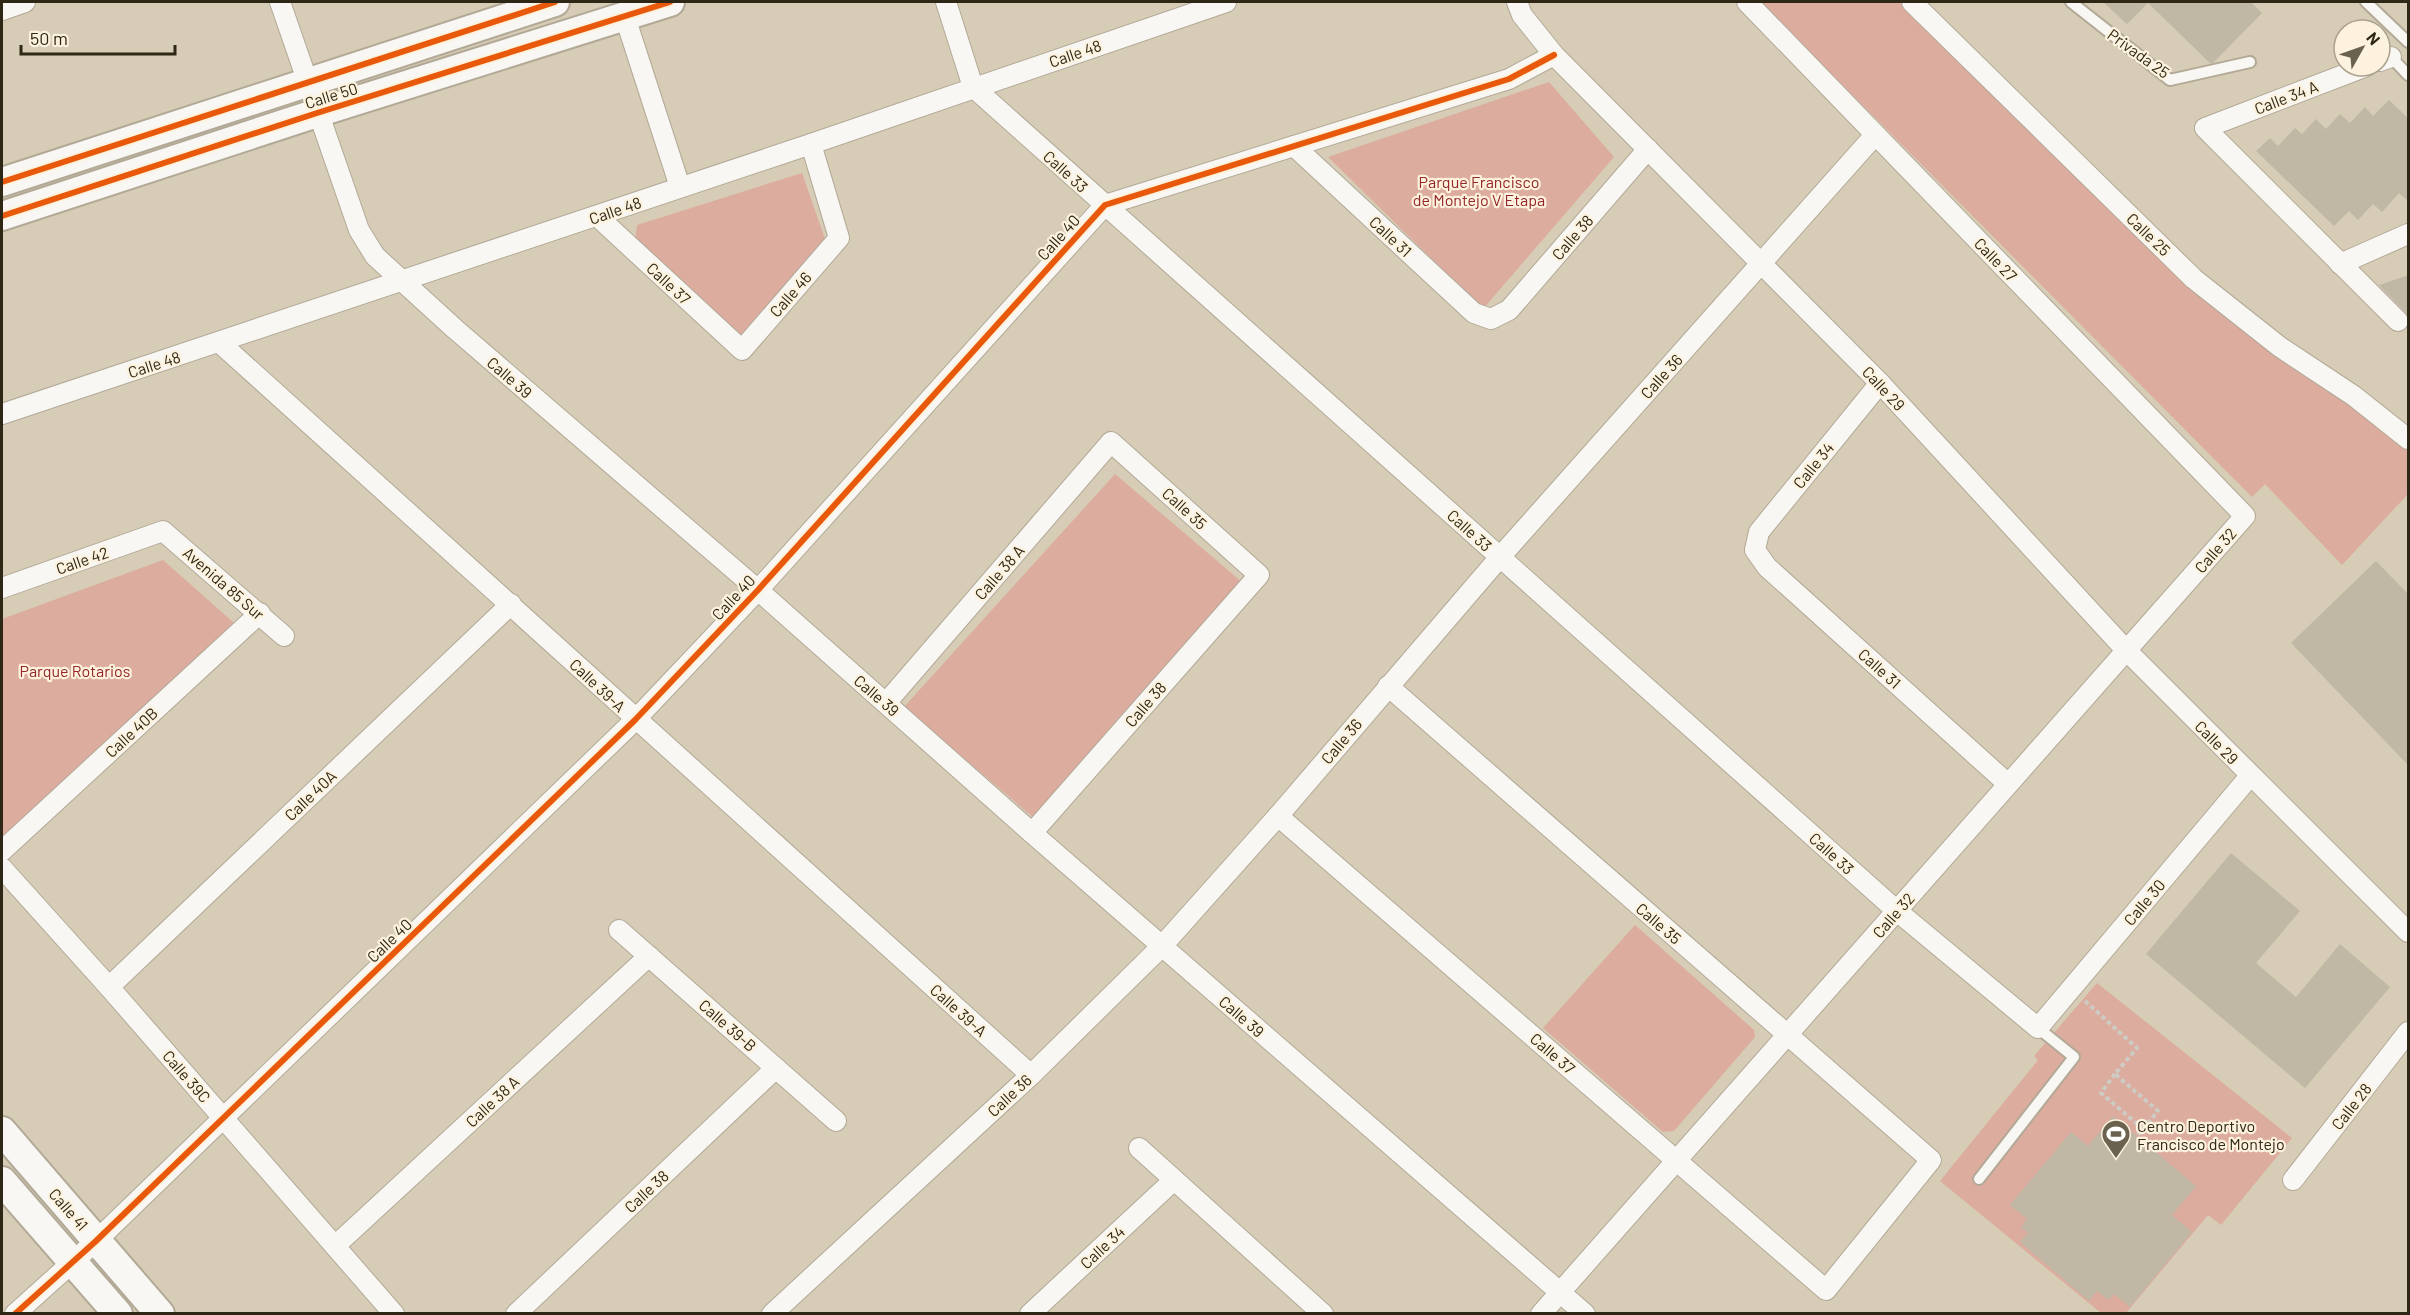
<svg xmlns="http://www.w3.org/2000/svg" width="2410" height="1315" font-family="Barlow,sans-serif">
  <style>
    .green { fill: #dcac9f }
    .building { fill: #c0b7a5 }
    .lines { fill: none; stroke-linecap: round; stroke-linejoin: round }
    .service-casing { stroke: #b2a997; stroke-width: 14 }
    .minor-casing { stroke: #b2a997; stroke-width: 22 }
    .secondary-casing { stroke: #b2a997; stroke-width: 32 }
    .path { stroke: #cecbc4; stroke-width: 4; stroke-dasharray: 4.5 3; stroke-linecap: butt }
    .service { stroke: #f9f7f4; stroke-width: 10 }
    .minor { stroke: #f9f7f4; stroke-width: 20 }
    .secondary { stroke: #f9f7f4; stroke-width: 28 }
    .cycleway-casing { stroke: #fdf2dd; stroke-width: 10 }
    .cycleway { stroke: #e8590c; stroke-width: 6 }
    .labels { text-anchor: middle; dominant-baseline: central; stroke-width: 4.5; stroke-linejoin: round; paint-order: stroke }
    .street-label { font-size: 16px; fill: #2f2716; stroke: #fdf2dd }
    .park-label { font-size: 16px; fill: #94262b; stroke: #fdf2dd }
    .poi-label { font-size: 16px; fill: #2f2716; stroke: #fdf2dd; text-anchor: start }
  </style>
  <rect width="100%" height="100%" fill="#d7ccb5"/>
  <g class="green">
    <path d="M1760,2H1906L2193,285L2408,441V494L2342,565L2265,484L2252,497Z"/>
    <path d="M1549,82L1614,157L1483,309L1328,157Z"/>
    <path d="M802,173L825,239L740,337L635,242L637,225Z"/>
    <path d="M1115,474L1243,583L1034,818L904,707Z"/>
    <path d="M163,560L234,623L2,837V619Z"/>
    <path d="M1635,925L1754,1030L1755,1037L1674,1131L1663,1132L1543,1028Z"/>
    <path d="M2097,983L2292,1138L2221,1225L2208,1215L2126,1313H2101L1940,1181L2038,1060L2034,1056Z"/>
  </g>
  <g class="building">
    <path d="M2103,2H2251L2262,13L2213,63H2210L2148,3L2127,24Z"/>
    <path d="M2389,100L2409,119V202L2399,193L2382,212L2373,204L2358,220L2349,211L2334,226L2256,151L2270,138L2278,146L2295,128L2302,134L2316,119L2326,129L2340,114L2350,123L2365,107L2373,116Z"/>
    <path d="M2409,275V316L2379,285Z"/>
    <path d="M2376,561L2409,595V766L2291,643Z"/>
    <path d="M2231,853L2300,911L2256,963L2296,997L2340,944L2390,987L2305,1088L2146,954Z"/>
    <path d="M2113,1116L2196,1186L2172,1215L2192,1232L2130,1307L2114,1294L2108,1300L2097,1291L2089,1301L2020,1242L2028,1233L2021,1227L2027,1219L2010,1205L2071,1132L2088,1146Z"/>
  </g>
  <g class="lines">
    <g class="service-casing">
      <g id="service">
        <path d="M2071,2L2170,80L2250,62"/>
        <path d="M2366,2L2408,42"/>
        <path d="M2391,57L2408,75"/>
        <path d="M1979,1179L2074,1057L2038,1028"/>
      </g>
    </g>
    <g class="minor-casing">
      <g id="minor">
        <path d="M280,2L359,230L375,256L455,329L758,590L1032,833L1585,1314"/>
        <path d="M946,2L973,87L1897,911L2038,1028L2250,776"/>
        <path d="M1517,2L1522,15L1554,55L1880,383L2126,650L2408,932"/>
        <path d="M1912,2L2194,279L2280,347L2354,396L2408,439"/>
        <path d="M2,10L25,2"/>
        <path d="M625,17L680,187"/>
        <path d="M2380,61L2391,57"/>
        <path d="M2367,66L2205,128L2398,321"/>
        <path d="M1294,146L1474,313L1491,319L1509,310L1648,149"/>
        <path d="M597,216L742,350L839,238L811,144"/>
        <path d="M2340,264L2408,234"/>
        <path d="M219,342L1031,1075"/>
        <path d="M1880,383L1759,532L1755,550L1767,567L2008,784"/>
        <path d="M2,414L811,144L1226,2"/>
        <path d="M2,588L163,531L284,636"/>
        <path d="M886,703L1111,442L1259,575L1032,833"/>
        <path d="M1278,816L1826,1290L1931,1160L1388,686"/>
        <path d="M2,851L260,613"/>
        <path d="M2,868L109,987L394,1314"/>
        <path d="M619,930L836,1121"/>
        <path d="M109,987L511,604"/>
        <path d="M1139,1148L1323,1314"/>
        <path d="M2293,1180L2408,1032"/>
        <path d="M335,1246L649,956"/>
        <path d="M15,1314L96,1241L635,720L758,590L1105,205L1509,79L1554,55"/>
        <path d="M516,1314L776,1068"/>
        <path d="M772,1314L1031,1075L1162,946L1278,816L1500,557L1875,135"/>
        <path d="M1030,1314L1174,1180"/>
        <path d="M1541,1314L2245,516L1747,2"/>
      </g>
    </g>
    <g class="secondary-casing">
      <g id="secondary">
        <path d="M2,182L555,2"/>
        <path d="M2,216L317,113L670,2"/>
        <path d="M2,1131L160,1314"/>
        <path d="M2,1181L118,1314"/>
      </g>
    </g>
    <g class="path">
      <path d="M2085,1001L2137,1048L2115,1074L2158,1111L2137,1136"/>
      <path d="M2115,1074L2101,1093L2143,1129"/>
    </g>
    <use href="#service" class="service"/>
    <use href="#minor" class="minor"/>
    <use href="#secondary" class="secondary"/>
    <g class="cycleway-casing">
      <g id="cycleway">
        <path d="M2,182L555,2"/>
        <path d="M2,216L317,113L670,2"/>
        <path d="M15,1314L96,1241L635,720L758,590L1105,205L1509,79L1554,55"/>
      </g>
    </g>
    <use href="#cycleway" class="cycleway"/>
  </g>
  <defs>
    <g id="stadium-pin" transform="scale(1.5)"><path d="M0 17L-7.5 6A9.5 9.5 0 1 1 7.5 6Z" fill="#6a614e" stroke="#fdf2dd"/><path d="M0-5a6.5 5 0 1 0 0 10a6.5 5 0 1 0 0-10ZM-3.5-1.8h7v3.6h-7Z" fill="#fff"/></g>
  </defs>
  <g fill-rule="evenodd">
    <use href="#stadium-pin" x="2116" y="1134"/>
  </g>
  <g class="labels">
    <g class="street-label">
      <text transform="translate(1075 53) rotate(-19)">Calle 48</text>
      <text transform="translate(2139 53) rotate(36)">Privada 25</text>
      <text transform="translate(331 95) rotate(-17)">Calle 50</text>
      <text transform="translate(2286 97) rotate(-21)">Calle 34 A</text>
      <text transform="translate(1066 171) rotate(42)">Calle 33</text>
      <text transform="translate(615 210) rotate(-19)">Calle 48</text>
      <text transform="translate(2149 234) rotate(44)">Calle 25</text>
      <text transform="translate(1391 236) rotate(43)">Calle 31</text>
      <text transform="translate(1058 237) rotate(-48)">Calle 40</text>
      <text transform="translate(1572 237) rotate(-49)">Calle 38</text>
      <text transform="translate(1996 259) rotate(46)">Calle 27</text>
      <text transform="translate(669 283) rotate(43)">Calle 37</text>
      <text transform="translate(790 294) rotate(-49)">Calle 46</text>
      <text transform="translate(154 364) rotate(-18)">Calle 48</text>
      <text transform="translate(1661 376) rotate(-48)">Calle 36</text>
      <text transform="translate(510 377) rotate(41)">Calle 39</text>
      <text transform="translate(1884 388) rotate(47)">Calle 29</text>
      <text transform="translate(1813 465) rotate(-51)">Calle 34</text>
      <text transform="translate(1185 508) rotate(42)">Calle 35</text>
      <text transform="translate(1470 530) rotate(42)">Calle 33</text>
      <text transform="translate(2215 550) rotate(-49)">Calle 32</text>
      <text transform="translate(82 560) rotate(-19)">Calle 42</text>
      <text transform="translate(999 572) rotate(-49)">Calle 38 A</text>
      <text transform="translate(224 583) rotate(41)">Avenida 85 Sur</text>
      <text transform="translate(733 597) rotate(-47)">Calle 40</text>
      <text transform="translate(1880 668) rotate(42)">Calle 31</text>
      <text transform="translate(598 685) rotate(43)">Calle 39-A</text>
      <text transform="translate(877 695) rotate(41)">Calle 39</text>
      <text transform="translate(1145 704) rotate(-49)">Calle 38</text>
      <text transform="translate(131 732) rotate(-43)">Calle 40B</text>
      <text transform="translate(1341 741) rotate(-50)">Calle 36</text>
      <text transform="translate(2217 742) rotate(45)">Calle 29</text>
      <text transform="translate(310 795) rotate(-44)">Calle 40A</text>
      <text transform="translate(1832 853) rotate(42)">Calle 33</text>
      <text transform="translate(2144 902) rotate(-50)">Calle 30</text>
      <text transform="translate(1893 915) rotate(-49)">Calle 32</text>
      <text transform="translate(1659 923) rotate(41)">Calle 35</text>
      <text transform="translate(389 940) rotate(-44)">Calle 40</text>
      <text transform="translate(959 1010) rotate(42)">Calle 39-A</text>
      <text transform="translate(1242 1016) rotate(41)">Calle 39</text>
      <text transform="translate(728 1025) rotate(41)">Calle 39-B</text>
      <text transform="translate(1553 1053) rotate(41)">Calle 37</text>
      <text transform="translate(187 1076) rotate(49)">Calle 39C</text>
      <text transform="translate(1009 1095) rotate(-43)">Calle 36</text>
      <text transform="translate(492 1101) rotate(-43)">Calle 38 A</text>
      <text transform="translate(2351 1106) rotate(-52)">Calle 28</text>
      <text transform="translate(646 1191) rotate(-43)">Calle 38</text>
      <text transform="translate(69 1209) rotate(49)">Calle 41</text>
      <text transform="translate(1102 1247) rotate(-43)">Calle 34</text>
    </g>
    <g class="park-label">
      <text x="1479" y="181">Parque Francisco<tspan x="1479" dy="18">de Montejo V Etapa</tspan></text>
      <text x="75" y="670">Parque Rotarios</text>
    </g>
    <g class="poi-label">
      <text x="2137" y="1125">Centro Deportivo<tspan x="2137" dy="18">Francisco de Montejo</tspan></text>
    </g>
  </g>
  <rect width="2410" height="1315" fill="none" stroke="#2f2716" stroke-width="6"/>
  <g transform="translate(2362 48) rotate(50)"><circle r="28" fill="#fdf2dd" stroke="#aba18d" stroke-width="1.5"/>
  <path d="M0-4.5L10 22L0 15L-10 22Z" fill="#6a614e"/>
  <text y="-9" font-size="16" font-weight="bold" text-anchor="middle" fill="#2f2716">N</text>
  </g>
  <path d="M21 45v9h154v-9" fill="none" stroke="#2f2716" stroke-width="3"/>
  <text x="30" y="45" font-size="18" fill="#2f2716" stroke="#fdf2dd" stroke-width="4.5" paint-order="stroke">50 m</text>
</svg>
